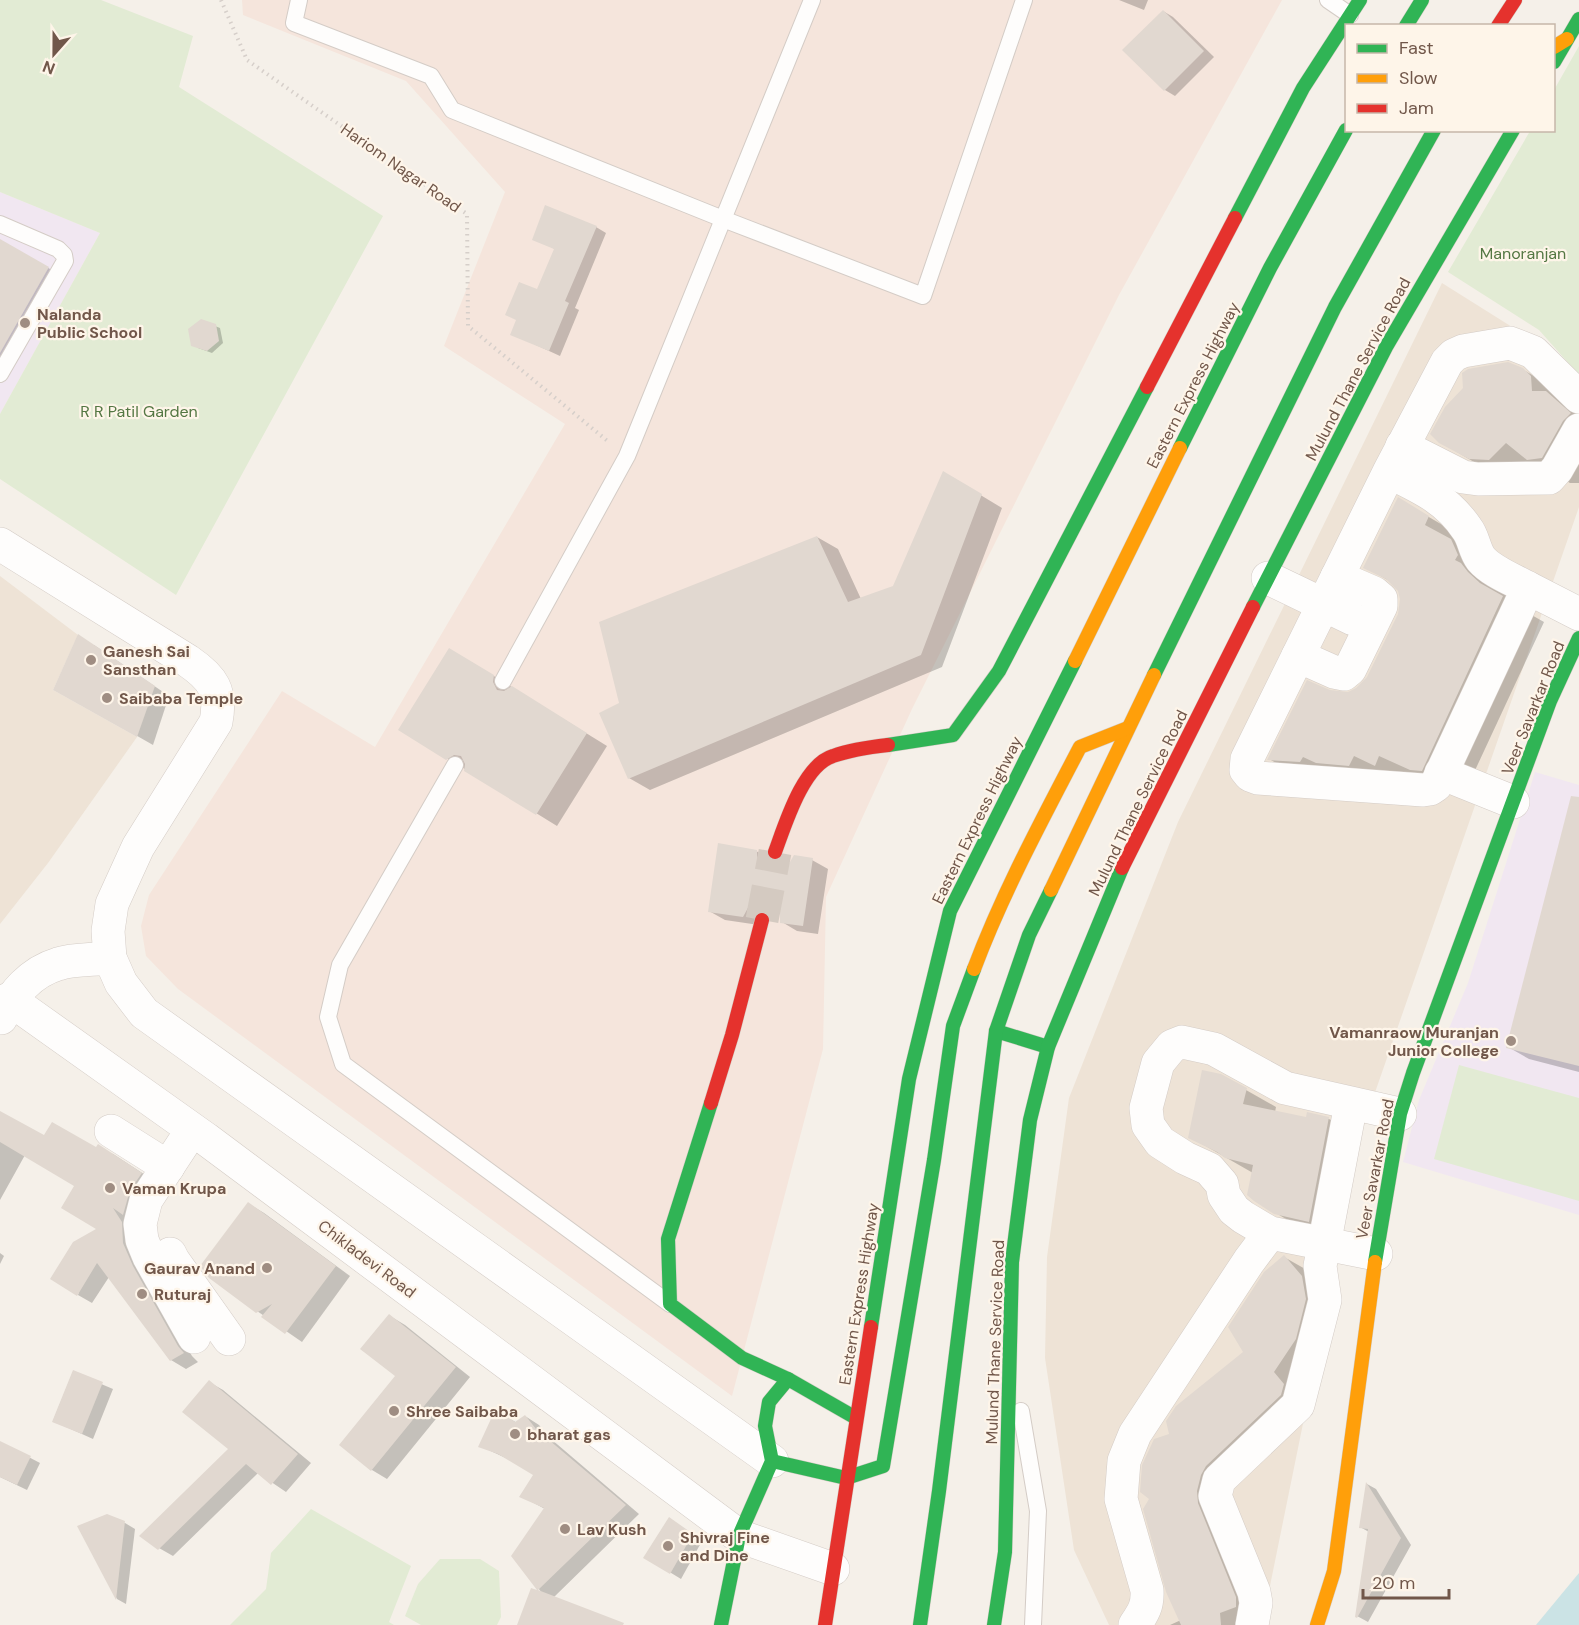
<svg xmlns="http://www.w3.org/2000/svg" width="1579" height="1625" font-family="'DM Sans',sans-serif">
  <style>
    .residential { fill: #eee3d6 }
    .commercial { fill: #f5e5dc }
    .education { fill: #f1e7f1 }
    .green { fill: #e2ebd4 }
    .water { fill: #cbe3e5 }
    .shadow { fill: #0003 }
    .building { fill: #e1d8d0 }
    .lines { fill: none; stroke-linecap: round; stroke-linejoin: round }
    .secondary-tunnel { stroke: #d4cac1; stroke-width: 33; stroke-dasharray: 33 16; stroke-linecap: butt }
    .lane-casing { stroke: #d4ccc6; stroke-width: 18 }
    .street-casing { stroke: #d4ccc6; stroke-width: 34 }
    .fast-casing { stroke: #d4ccc5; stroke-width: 15 }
    .slow-casing { stroke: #d4ccc5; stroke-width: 15 }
    .jam-casing { stroke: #d4ccc5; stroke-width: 15 }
    .path { stroke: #d6cfca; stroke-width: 4; stroke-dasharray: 1.5 4.5; stroke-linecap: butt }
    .lane { stroke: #fefdfc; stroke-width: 16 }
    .street { stroke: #fefdfc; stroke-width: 33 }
    .fast { stroke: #30b455; stroke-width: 14 }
    .slow { stroke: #ff9f0a; stroke-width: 14 }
    .jam { stroke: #e5322d; stroke-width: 14 }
    .poi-dot { fill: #9f8d82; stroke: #fef5e9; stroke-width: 2 }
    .labels { text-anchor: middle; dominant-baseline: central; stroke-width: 4.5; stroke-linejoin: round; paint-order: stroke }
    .street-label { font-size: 16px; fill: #71574a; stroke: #fef5e9 }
    .park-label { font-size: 16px; fill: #547743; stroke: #fef5e9 }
    .poi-label { font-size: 16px; font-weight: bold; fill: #71574a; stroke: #fef5e9; text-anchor: start }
  </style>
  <rect width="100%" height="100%" fill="#f5f0e9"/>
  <g class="residential">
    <path d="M1442,283L1579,369V507L1364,1124L1262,1625H1109L1074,1550L1045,1358L1047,1257L1069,1098L1178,822Z"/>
    <path d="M0,576L78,635L53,690L137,737L48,863L0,924Z"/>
  </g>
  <path class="commercial" d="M242,0H1282L1119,295L912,709L826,897L823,1049L732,1396L178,989L146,956L141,926L149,895L282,691L375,747L565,424L444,346L505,192L406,81L243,15Z"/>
  <g class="education">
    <path d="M0,192L100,233L0,414Z"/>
    <path d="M1535,772L1579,785V1215L1403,1162L1419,1100L1468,983Z"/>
  </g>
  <g class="green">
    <path d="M0,0H101L193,36L179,87L383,216L176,595L0,479V414L100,233L0,192Z"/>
    <path d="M1579,46V375L1539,330L1448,272L1530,131L1554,130V90Z"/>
    <path d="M1459,1065L1579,1098V1201L1434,1159Z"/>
    <path d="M311,1509L411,1566L389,1622L394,1625H230L266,1589L271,1553Z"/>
    <path d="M440,1559H480L499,1571L501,1617L497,1625H421L405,1616L418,1584Z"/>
  </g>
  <path class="water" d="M1579,1573V1625H1536Z"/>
  <g class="shadow">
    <path d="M1119,0H1148L1144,10Z"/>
    <path d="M1163,11L1173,17L1214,57L1175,96L1165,90Z"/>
    <path d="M596,227L606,233L575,308L579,310L560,356L512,334L538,291L555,249L534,239Z"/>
    <path d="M0,241L59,274L0,379Z"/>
    <path d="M215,326L220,328L223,343L212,353L198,348Z"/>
    <path d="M1522,369L1565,394L1579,412V483H1570L1546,469L1484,468L1442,443Z"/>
    <path d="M944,473L1002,508L942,667L650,790L629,778L621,703L817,537L838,549L861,599L894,587Z"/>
    <path d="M1398,499L1470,541L1521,609L1544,622L1464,794L1311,783L1269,759L1330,692L1348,694L1357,690L1368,678L1399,615L1401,599L1399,590L1393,583L1365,567Z"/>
    <path d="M94,645L169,696L153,745L55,689Z"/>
    <path d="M471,662L607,746L557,826L447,758Z"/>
    <path d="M1579,839V1072L1529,1059L1508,1047Z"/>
    <path d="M756,851L772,860L775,872L812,860L828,869L818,934L797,931L782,922L779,910H773L759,925L725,920L709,911Z"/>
    <path d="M1246,1090L1276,1107L1275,1112L1307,1119L1308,1114L1329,1119L1359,1136L1340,1238L1306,1231L1254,1200L1253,1173L1190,1137Z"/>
    <path d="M0,1112L45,1137L113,1154L156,1182L147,1276L192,1356L198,1362L186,1369L171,1360L109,1277L92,1303L78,1295L99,1229L76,1186L25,1155L0,1200Z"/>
    <path d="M249,1204L264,1213L350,1276L302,1342L257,1311Z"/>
    <path d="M0,1253L4,1256L0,1264Z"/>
    <path d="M1284,1257L1314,1274L1336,1317L1231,1493L1263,1625H1170L1181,1620L1151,1499L1170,1435L1245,1352Z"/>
    <path d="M390,1316L405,1325L470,1377L387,1479L372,1470L341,1445L397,1376Z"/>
    <path d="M73,1372L113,1389L93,1439L53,1421Z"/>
    <path d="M209,1382L223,1390L311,1463L286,1492L258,1473L173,1556L159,1548L230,1449Z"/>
    <path d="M496,1410L517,1423L525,1416L539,1425L551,1439L639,1514L553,1598L609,1625H519L542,1593L513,1556L545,1509L521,1496L535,1475L512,1461L480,1446Z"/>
    <path d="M0,1442L40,1463L27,1490L0,1477Z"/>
    <path d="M1367,1484L1376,1489L1411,1545L1368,1622L1357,1616L1369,1532L1360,1527Z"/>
    <path d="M125,1523L135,1529L126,1604L117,1599L79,1527Z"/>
    <path d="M679,1525L702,1541L681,1579L645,1557Z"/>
  </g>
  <g class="building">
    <path d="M1163,10L1204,51L1164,91L1122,50Z"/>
    <path d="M545,205L597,226L565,301L569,303L549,351L510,335L516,320L505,315L519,282L537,289L554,249L532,240Z"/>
    <path d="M0,239L49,267L0,353Z"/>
    <path d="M201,319L216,324L219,341L207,351L191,346L188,329Z"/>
    <path d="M1508,362L1523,368L1531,376L1532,391H1546L1571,413L1563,421L1542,458L1527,460L1506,443L1489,460L1469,459L1439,443L1430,434L1445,407L1463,388L1462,373L1468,369Z"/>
    <path d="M943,471L982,494L921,655L628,779L599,713L619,703L599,622L817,536L848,602L893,586Z"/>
    <path d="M1398,497L1429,516L1425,525L1451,539L1458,555L1455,560L1461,563L1468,572L1480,583L1503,596L1422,771L1410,770L1379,756L1375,766L1354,756L1349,766L1316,763L1303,757L1300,762L1267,760L1307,680L1330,690L1348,692L1356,688L1367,677L1398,614L1400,599L1398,591L1386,579L1363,568Z"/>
    <path d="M78,634L155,686L137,737L53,690Z"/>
    <path d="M449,648L494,675L493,682L497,690L504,691L512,686L587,733L536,815L464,771L465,764L461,756L454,755L446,760L398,730Z"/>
    <path d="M1571,796L1579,797V1066L1506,1048Z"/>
    <path d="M718,843L757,850V856L760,864L769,870H779L787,867L794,855L813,858L803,926L780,923V914L776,907L766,902H756L749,906L743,917L708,912Z"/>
    <path d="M1202,1070L1221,1074L1247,1088L1243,1104L1306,1117L1307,1112L1329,1117L1309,1222L1274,1214L1254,1201L1247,1195L1253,1165L1225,1158L1217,1152L1188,1138Z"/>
    <path d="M0,1111L44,1135L52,1122L96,1147L98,1144L142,1173L130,1190L123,1215L113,1208L122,1222L123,1243L133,1266L178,1346L184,1353L170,1361L97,1263L77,1296L50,1279L73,1242L96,1229L61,1208L74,1186L0,1142Z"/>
    <path d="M248,1202L336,1266L285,1334L261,1317L272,1304L256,1313L209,1278L200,1266Z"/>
    <path d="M1284,1255L1302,1276L1306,1299L1296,1339L1274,1372L1284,1384L1281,1395L1206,1466L1201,1475L1197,1491L1198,1503L1236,1597V1607L1220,1613L1221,1625H1181L1166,1592L1143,1509L1149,1499L1140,1492L1142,1465L1154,1439L1169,1434L1166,1421L1176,1406L1243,1352L1228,1327L1264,1272Z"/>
    <path d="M389,1314L456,1367L371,1471L339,1445L395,1376L360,1349Z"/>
    <path d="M73,1370L103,1382L82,1434L52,1422Z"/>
    <path d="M209,1380L298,1454L271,1485L246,1464L158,1550L139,1536L228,1449L182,1412Z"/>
    <path d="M496,1408L515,1422L525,1415L536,1429L626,1505L538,1590L624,1623L623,1625H517L531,1588L537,1590L511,1556L544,1508L519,1497L533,1475L498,1454L478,1447Z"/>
    <path d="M0,1441L31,1456L17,1485L0,1477Z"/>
    <path d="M1366,1482L1401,1538L1357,1618L1355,1617L1368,1529L1359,1528Z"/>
    <path d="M107,1514L125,1521L116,1600L77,1526Z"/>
    <path d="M669,1517L693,1534L670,1574L643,1558Z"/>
  </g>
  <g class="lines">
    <path class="secondary-tunnel" d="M762,920L775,852"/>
    <g class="lane-casing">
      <g id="lane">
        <path d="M299,0L294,23L431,76L452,110L723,219L923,296L1024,0"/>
        <path d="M1328,0L1350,15"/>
        <path d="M0,224L58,249L64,255L65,261L0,374"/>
        <path d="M503,681L627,456L812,0"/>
        <path d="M455,765L340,965L328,1017L343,1064L670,1304"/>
        <path d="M1021,1411L1038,1511L1033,1625"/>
      </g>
    </g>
    <g class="street-casing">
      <g id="street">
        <path d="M1402,446L1463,477L1478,479L1549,478L1557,469L1579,430"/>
        <path d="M1389,472C1420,487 1447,499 1467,529C1474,538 1474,550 1481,559C1492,572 1514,580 1528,588L1436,785L1430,789L1423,790L1258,778L1250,775L1246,770L1247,759L1389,472L1447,362L1454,355L1463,351L1510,343L1533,352L1579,397"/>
        <path d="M0,544L188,661C213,678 222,691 216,722L138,847L112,904L108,931L110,958L121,983L144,1013L772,1461"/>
        <path d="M1268,578L1353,619"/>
        <path d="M1528,588L1579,614"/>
        <path d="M1298,656L1334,672L1344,674L1350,669L1381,606V599L1374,593L1337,577"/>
        <path d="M1441,773L1513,802"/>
        <path d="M9,999L206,1139L739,1536L833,1569"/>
        <path d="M1,1018C12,994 31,972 58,964C73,959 93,960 110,958"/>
        <path d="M192,1130L146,1200L140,1224L142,1240L149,1257L194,1337"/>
        <path d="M111,1131L168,1167"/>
        <path d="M170,1254L173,1260L229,1339"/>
        <path d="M1376,1254L1270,1233L1243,1217L1234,1210L1224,1195L1222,1184L1209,1169L1185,1158L1160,1142L1148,1125L1146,1108L1158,1063L1172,1046L1182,1042L1214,1049L1285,1088L1400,1114"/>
        <path d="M1135,1625C1143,1613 1148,1606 1147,1590L1121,1499L1124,1461L1135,1434L1249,1261L1270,1233"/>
        <path d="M1252,1625L1256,1603L1254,1592L1215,1496L1219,1480L1298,1405L1325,1300L1320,1266L1351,1104"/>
      </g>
    </g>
    <g class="fast-casing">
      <g id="fast">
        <path d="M1406,26L1422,0"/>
        <path d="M1554,62L1579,19"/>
        <path d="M1235,218L1303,88L1360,0"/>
        <path d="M1180,448L1270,268L1346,130"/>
        <path d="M1253,607L1386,347L1513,130"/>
        <path d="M1154,675L1335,307L1434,130"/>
        <path d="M888,745L953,735L999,671L1147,387"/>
        <path d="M996,1031L1048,1047"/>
        <path d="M711,1103L668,1239L670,1304L742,1358L788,1379L856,1418"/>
        <path d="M1375,1262L1400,1114L1413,1073L1550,701L1579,638"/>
        <path d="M871,1327L909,1079L950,911L1075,661"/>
        <path d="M772,1461L846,1478L883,1466L934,1160L953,1026L974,969"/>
        <path d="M721,1625L739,1536L772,1461L765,1426L769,1402L788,1379"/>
        <path d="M920,1625L939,1491L996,1031L1029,935L1051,890"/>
        <path d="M994,1625L1005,1552L1012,1262L1030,1120L1048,1047L1122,868"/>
      </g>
    </g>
    <g class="slow-casing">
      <g id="slow">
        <path d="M1554,47L1567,39"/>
        <path d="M1075,661L1180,448"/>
        <path d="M1051,890L1154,675"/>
        <path d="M974,969C1003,892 1042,820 1080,747L1128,728"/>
        <path d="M1317,1625L1334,1571L1375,1262"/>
      </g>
    </g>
    <g class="jam-casing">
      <g id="jam">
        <path d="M1498,26L1515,0"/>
        <path d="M1147,387L1235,218"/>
        <path d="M775,852C785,825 803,765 833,756C850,750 870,747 888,745"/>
        <path d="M1122,868L1253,607"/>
        <path d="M711,1103L732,1035L762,920"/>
        <path d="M825,1625L871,1327"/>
      </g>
    </g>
    <path class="path" d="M221,0L247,60L467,214L468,326L610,443"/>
    <use href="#lane" class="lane"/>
    <use href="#street" class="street"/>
    <use href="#fast" class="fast"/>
    <use href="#slow" class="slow"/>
    <use href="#jam" class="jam"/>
  </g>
  <g class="poi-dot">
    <circle cx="25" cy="323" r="6"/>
    <circle cx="91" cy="660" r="6"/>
    <circle cx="107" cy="698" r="6"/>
    <circle cx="1511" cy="1041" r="6"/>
    <circle cx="110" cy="1188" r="6"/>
    <circle cx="267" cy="1268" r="6"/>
    <circle cx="142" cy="1294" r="6"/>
    <circle cx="394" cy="1411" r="6"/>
    <circle cx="515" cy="1434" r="6"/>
    <circle cx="565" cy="1529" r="6"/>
    <circle cx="668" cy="1546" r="6"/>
  </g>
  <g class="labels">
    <g class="street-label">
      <text transform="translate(401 168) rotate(35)">Hariom Nagar Road</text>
      <text transform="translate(1358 369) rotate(-62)">Mulund Thane Service Road</text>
      <text transform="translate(1193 385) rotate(-63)">Eastern Express Highway</text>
      <text transform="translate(1533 708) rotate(-68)">Veer Savarkar Road</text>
      <text transform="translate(1138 803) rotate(-64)">Mulund Thane Service Road</text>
      <text transform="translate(977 820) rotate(-64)">Eastern Express Highway</text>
      <text transform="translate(1375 1169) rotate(-79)">Veer Savarkar Road</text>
      <text transform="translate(367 1259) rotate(37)">Chikladevi Road</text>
      <text transform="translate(859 1294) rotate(-81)">Eastern Express Highway</text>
      <text transform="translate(995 1342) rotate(-88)">Mulund Thane Service Road</text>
    </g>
    <g class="park-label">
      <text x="1523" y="253">Manoranjan</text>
      <text x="139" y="411">R R Patil Garden</text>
    </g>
    <g class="poi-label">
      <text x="37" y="314">Nalanda<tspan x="37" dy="18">Public School</tspan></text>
      <text x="103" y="651">Ganesh Sai<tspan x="103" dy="18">Sansthan</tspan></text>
      <text x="119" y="698">Saibaba Temple</text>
      <text x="1499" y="1032" text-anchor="end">Vamanraow Muranjan<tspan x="1499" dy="18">Junior College</tspan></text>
      <text x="122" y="1188">Vaman Krupa</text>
      <text x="255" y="1268" text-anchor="end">Gaurav Anand</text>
      <text x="154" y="1294">Ruturaj</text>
      <text x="406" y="1411">Shree Saibaba</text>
      <text x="527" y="1434">bharat gas</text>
      <text x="577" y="1529">Lav Kush</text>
      <text x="680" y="1537">Shivraj Fine<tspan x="680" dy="18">and Dine</tspan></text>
    </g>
  </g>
  <rect x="1345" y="24" width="210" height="108" fill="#fef5e9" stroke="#c6b6a9" stroke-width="1.5"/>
  <rect x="1357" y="44" width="30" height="9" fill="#30b455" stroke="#c6b6a9" stroke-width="1.5"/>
  <text x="1399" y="54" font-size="18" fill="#71574a">Fast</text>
  <rect x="1357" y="74" width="30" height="9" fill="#ff9f0a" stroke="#c6b6a9" stroke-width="1.5"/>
  <text x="1399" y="84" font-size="18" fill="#71574a">Slow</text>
  <rect x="1357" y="104" width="30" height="9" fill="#e5322d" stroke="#c6b6a9" stroke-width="1.5"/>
  <text x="1399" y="114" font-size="18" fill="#71574a">Jam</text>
  <g transform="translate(54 54) rotate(201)" stroke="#fef5e9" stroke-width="4.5" paint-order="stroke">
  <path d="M0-4.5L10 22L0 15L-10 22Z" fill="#71574a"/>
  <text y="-9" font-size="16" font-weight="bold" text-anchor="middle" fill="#71574a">N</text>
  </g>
  <path d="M1363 1589v9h86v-9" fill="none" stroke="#71574a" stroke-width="3"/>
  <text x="1372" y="1589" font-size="18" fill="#71574a" stroke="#fef5e9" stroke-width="4.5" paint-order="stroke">20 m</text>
</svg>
